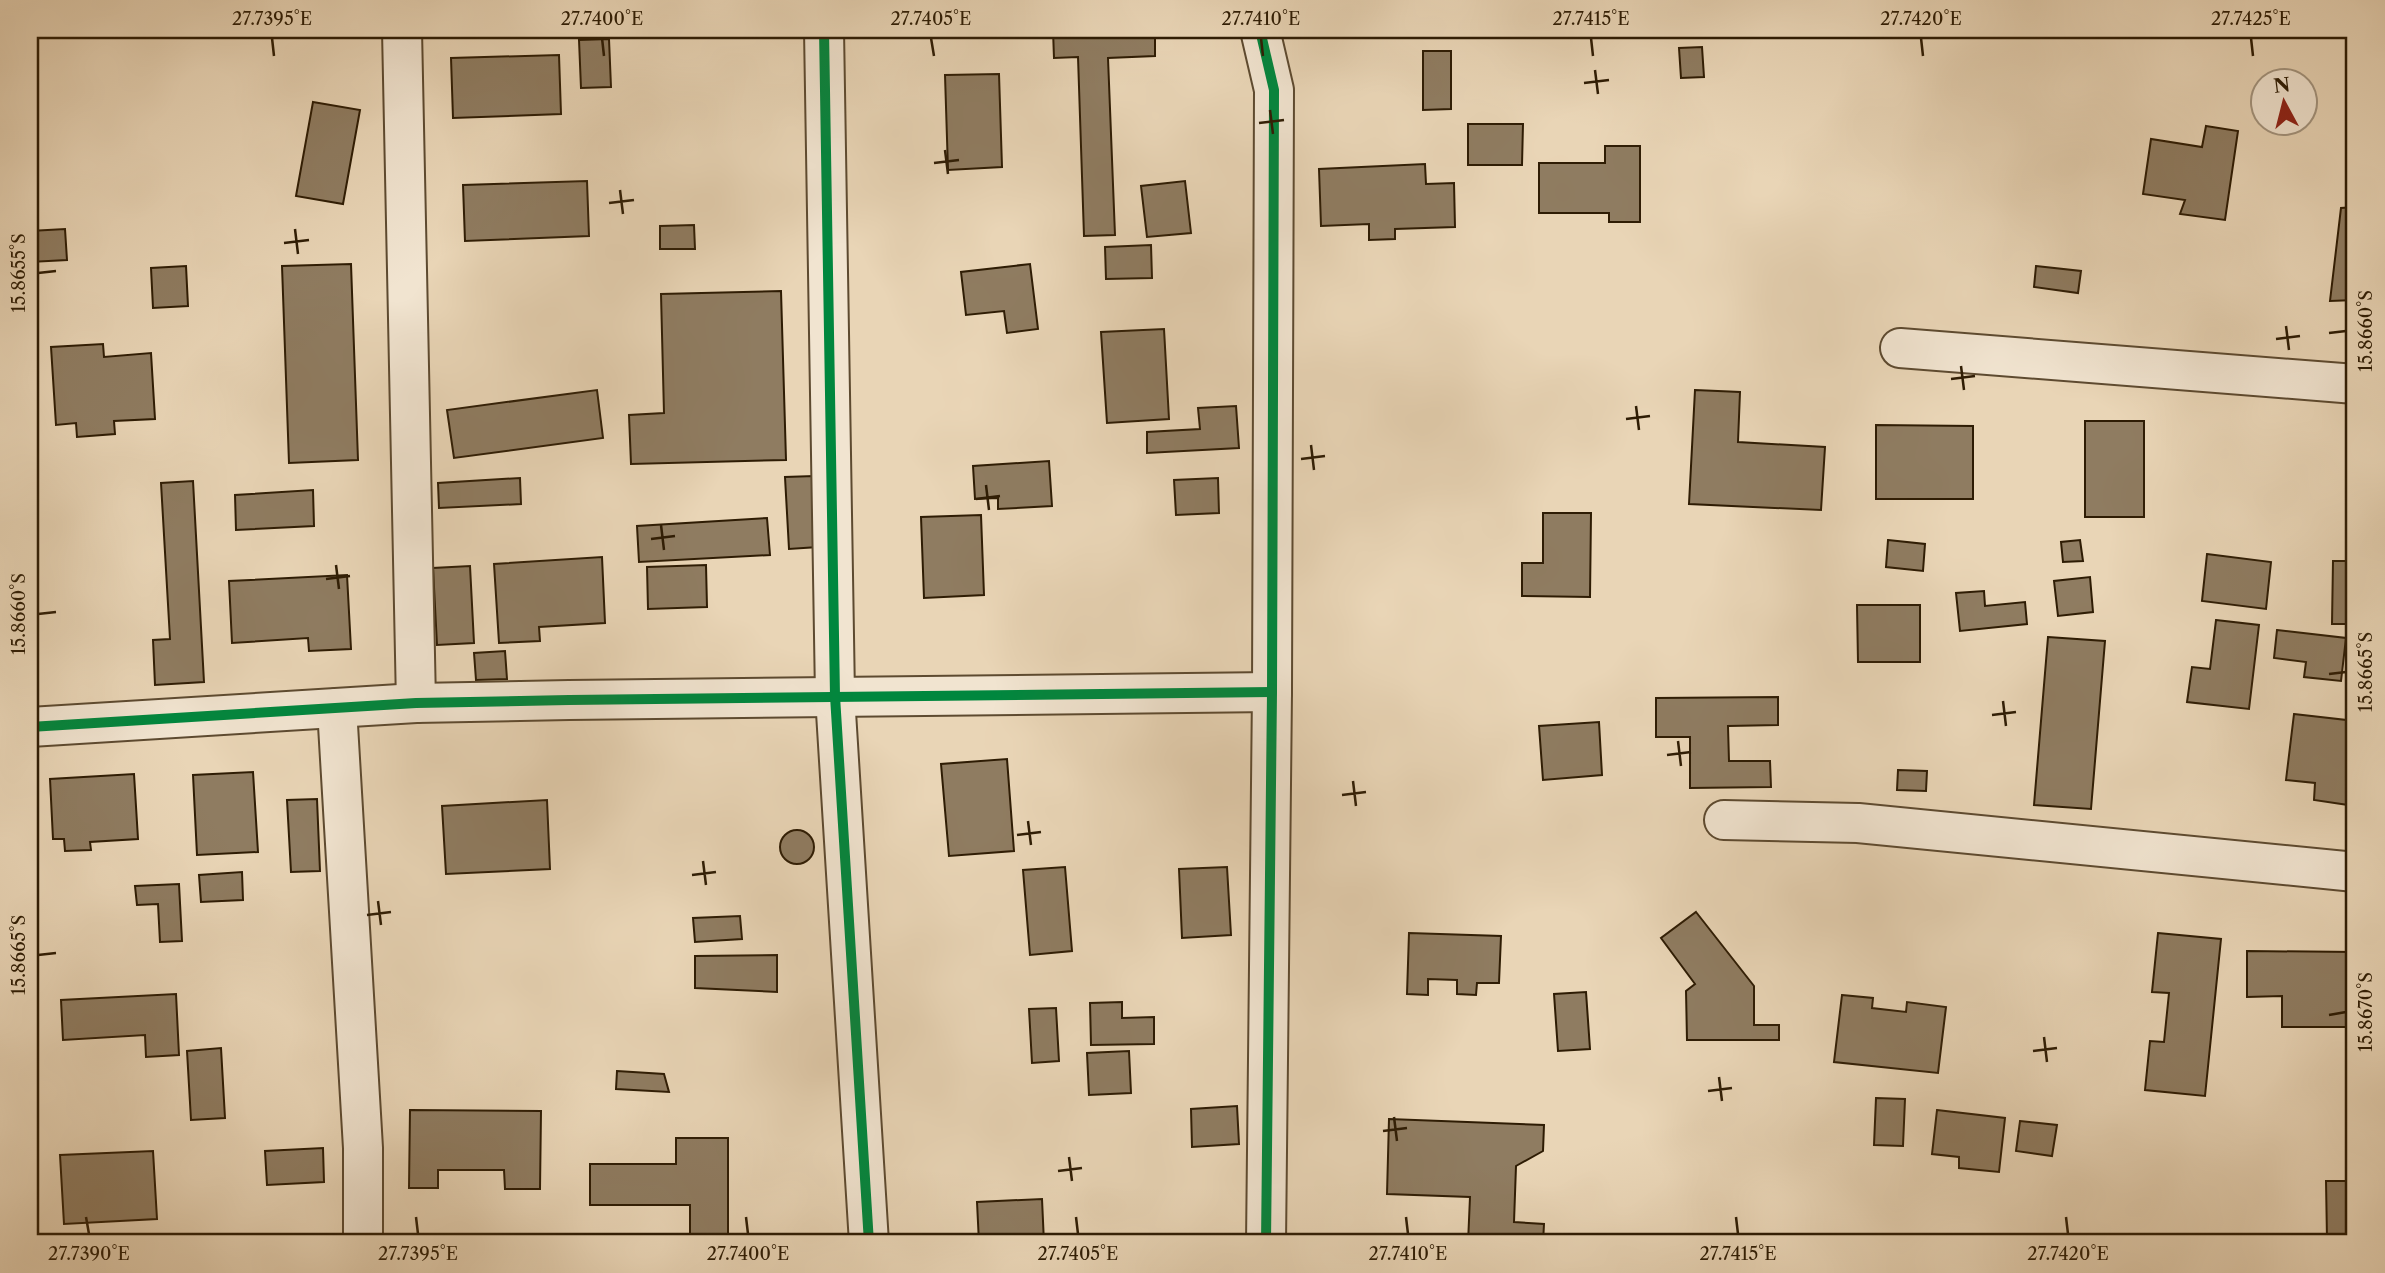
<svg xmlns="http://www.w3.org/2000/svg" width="2385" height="1273" font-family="'Libre Caslon Text',serif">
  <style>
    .building { fill: #8f7c61; stroke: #2e1c04; stroke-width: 2 }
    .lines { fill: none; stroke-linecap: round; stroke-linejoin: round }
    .minor-casing { stroke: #5d4a30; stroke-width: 42 }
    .minor { stroke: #f1e4d0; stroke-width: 38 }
    .cycleway-casing { stroke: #f1e4d0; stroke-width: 15 }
    .cycleway { stroke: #00873e; stroke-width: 10 }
    .ticks { fill: none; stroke: #2e1c04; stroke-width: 2.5 }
    .neatline { fill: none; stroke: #2e1c04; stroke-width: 2.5 }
    .ticks-label { font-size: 18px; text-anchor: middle; fill: #2e1c04 }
  </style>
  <rect width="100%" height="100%" fill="#e9d5b6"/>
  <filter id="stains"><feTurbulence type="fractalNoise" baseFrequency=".00286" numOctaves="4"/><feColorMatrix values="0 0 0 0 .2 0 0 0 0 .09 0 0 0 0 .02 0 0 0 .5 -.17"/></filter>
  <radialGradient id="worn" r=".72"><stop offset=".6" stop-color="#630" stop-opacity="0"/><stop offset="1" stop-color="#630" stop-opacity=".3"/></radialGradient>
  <g class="building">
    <path d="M1053,30H1155V56L1108,58L1115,235L1084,236L1078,57L1054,58Z"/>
    <path d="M609,39L611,87L581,88L579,40Z"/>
    <path d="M1702,47L1704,77L1681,78L1679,48Z"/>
    <path d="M1423,51H1451V109L1423,110Z"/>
    <path d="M559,55L561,114L453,118L451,58Z"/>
    <rect x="2346" y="64" width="9" height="74"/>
    <path d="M999,74L1002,167L948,170L945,75Z"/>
    <path d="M313,102L360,110L343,204L296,196Z"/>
    <path d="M1468,124H1523L1522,165H1468Z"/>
    <path d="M2206,126L2238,131L2225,220L2180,214L2185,200L2143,194L2151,139L2202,147Z"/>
    <path d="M1605,146H1640V222H1609V213H1539V163H1605Z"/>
    <path d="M1425,164L1426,184L1454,183L1455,227L1395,229V239L1369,240V224L1321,226L1319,169Z"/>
    <path d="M587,181L589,236L465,241L463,185Z"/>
    <path d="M1185,181L1191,233L1147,237L1141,186Z"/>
    <path d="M2355,207V300L2330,301L2341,208Z"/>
    <path d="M694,225L695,249H660V226Z"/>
    <path d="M65,229L67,260L30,262V231Z"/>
    <path d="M1151,245L1152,278L1106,279L1105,247Z"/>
    <path d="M351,264L358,460L289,463L282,266Z"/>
    <path d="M1030,264L1038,329L1007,333L1004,311L966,315L961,272Z"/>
    <path d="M186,266L188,306L153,308L151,268Z"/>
    <path d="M2036,266L2081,271L2078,293L2034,287Z"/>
    <path d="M781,291L786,460L631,464L629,415L664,413L661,294Z"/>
    <path d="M1164,329L1169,419L1107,423L1101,332Z"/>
    <path d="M103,344L104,357L151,353L155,419L114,421L115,434L77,437L76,423L56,425L51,347Z"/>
    <path d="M597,390L603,438L454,458L447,410Z"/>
    <path d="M1695,390L1740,392L1738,442L1825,447L1821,510L1689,504Z"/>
    <path d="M1236,406L1239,448L1147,453V432L1200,429L1198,408Z"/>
    <rect x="2085" y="421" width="59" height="96"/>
    <path d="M1876,425L1973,426V499H1876Z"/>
    <path d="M1049,461L1052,506L998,509V498L975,499L973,466Z"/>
    <path d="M814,476L818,547L789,549L785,477Z"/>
    <path d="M520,478L521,504L439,508L438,483Z"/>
    <path d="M1218,478L1219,513L1176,515L1174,480Z"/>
    <path d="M193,481L204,682L155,685L153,640L170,639L161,483Z"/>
    <path d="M313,490L314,526L236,530L235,495Z"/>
    <path d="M30,500H35L38,626H30Z"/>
    <path d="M1543,513H1591L1590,597L1522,596V563H1543Z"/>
    <path d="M981,515L984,595L924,598L921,517Z"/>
    <path d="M767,518L770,555L639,562L637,526Z"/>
    <path d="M1888,540L1925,544L1923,571L1886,567Z"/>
    <path d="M2080,540L2083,561L2063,562L2061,542Z"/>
    <path d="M2207,554L2271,562L2266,609L2202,601Z"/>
    <path d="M602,557L605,623L539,627L540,641L499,643L494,564Z"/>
    <path d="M2333,561H2355V624H2332Z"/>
    <path d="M706,565L707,607L648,609L647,567Z"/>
    <path d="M470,566L474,643L437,645L433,568Z"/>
    <path d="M347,575L351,649L309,651L308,638L232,643L229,581Z"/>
    <path d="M2090,577L2093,612L2058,616L2054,581Z"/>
    <path d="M1984,591L1985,606L2025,602L2027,624L1960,631L1956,593Z"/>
    <path d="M1857,605H1920V662H1858Z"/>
    <path d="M2216,620L2259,625L2249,709L2187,702L2192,667L2210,669Z"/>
    <path d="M2277,630L2346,638L2341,681L2304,677L2306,662L2274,658Z"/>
    <path d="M2048,637L2105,641L2091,809L2034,805Z"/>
    <path d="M505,651L507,679L476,680L474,653Z"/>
    <path d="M1778,697V725L1728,726L1729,761H1770L1771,787L1690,788V737H1656V698Z"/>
    <path d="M2294,714L2355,721V806L2314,800L2315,783L2286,780Z"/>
    <path d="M1599,722L1602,775L1543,780L1539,726Z"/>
    <path d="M1007,759L1014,851L949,856L941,764Z"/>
    <path d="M1898,770L1927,771L1926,791L1897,790Z"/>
    <path d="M253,772L258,852L197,855L193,775Z"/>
    <path d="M134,774L138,839L90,842L91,850L65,851L64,839H53L50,779Z"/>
    <path d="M317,799L320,871L291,872L287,800Z"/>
    <path d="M547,800L550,869L446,874L442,806Z"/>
    <circle cx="797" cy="847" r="17"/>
    <path d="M1065,867L1072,951L1030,955L1023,870Z"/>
    <path d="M1227,867L1231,935L1182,938L1179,869Z"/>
    <path d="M242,872L243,900L201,902L199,875Z"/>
    <path d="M179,884L182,941L160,942L158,904L137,905L135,886Z"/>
    <path d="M1696,912L1754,986V1025H1779V1040H1687L1686,991L1695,984L1661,938Z"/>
    <path d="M740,916L742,939L695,942L693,918Z"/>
    <path d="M1409,933L1501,936L1499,983H1477L1476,995L1457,994V980L1428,979V995L1407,994Z"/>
    <path d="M2158,933L2221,939L2205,1096L2145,1090L2150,1041L2164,1042L2169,993L2152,992Z"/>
    <path d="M2247,951L2355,952V1027H2282V996L2247,997Z"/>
    <path d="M777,955V992L695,988V956Z"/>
    <path d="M1586,992L1590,1049L1558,1051L1554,994Z"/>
    <path d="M176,994L179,1055L146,1057L145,1035L63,1040L61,1000Z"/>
    <path d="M1842,995L1873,998L1872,1008L1906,1012L1907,1002L1946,1007L1938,1073L1834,1062Z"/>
    <path d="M1122,1002V1018L1154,1017V1044L1091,1045L1090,1003Z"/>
    <path d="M1056,1008L1059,1061L1032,1063L1029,1009Z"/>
    <path d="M221,1048L225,1118L191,1120L187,1051Z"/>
    <path d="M1129,1051L1131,1093L1089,1095L1087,1053Z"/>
    <path d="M617,1071L664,1074L669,1092L616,1089Z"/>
    <path d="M1876,1098L1905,1099L1903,1146L1874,1145Z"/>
    <path d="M1237,1106L1239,1144L1192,1147L1191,1109Z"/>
    <path d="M410,1110L541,1111L540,1189H505L504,1170H438V1188H409Z"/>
    <path d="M1937,1110L2005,1118L1999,1172L1959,1168V1157L1932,1154Z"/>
    <path d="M1389,1119L1544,1125L1543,1151L1516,1166L1514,1222L1544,1224L1543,1243H1468L1470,1197L1387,1194Z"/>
    <path d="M2020,1121L2057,1125L2052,1156L2016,1151Z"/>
    <path d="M676,1138H728V1243H690V1205H590V1164H676Z"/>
    <path d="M323,1148L324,1182L267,1185L265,1151Z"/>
    <path d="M153,1151L157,1219L64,1224L60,1155Z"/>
    <path d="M2326,1181H2355V1243H2304V1240L2327,1239Z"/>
    <path d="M1042,1199L1044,1243H979L977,1202Z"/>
  </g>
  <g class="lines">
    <g class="minor-casing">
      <g id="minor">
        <path d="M402,30L416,703"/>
        <path d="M824,30L835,696L869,1243"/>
        <path d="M1260,30L1274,90L1272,692L1266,1243"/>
        <path d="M1900,348L2355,384"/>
        <path d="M337,708L363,1148V1243"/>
        <path d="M30,727L416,703L569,700L1272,692"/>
        <path d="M1724,820L1858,823L2355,872"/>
      </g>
    </g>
    <use href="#minor" class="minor"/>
    <g class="cycleway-casing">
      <g id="cycleway">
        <path d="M824,30L835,696L869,1243"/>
        <path d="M1260,30L1274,90L1272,692L1266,1243"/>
        <path d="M30,727L416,703L569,700L1272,692"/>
      </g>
    </g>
    <use href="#cycleway" class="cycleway"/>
  </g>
  <path class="ticks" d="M272,38L274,56M602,38L604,56M931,38L934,56M1261,38L1263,56M1591,38L1593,56M1921,38L1923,56M2251,38L2253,56M1595,70L1598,94M1584,83L1609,80M1270,110L1273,134M1259,123L1284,120M945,150L948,174M934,163L959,160M620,190L623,214M609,203L634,200M295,229L298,254M284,243L309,240M38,273L56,271M2286,326L2289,350M2329,333L2346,331M2276,339L2300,336M1961,366L1964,390M1951,379L1975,376M1636,406L1639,430M1626,419L1650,416M1311,445L1314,470M1301,459L1325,456M986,485L989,510M976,499L1000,496M661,525L664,550M651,539L675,536M336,565L339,589M326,579L350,576M38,614L56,612M2329,674L2346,672M2003,701L2006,726M1992,715L2016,712M1678,741L1681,766M1667,755L1691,752M1353,781L1356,806M1342,795L1366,792M1028,821L1031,845M1017,835L1041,832M703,861L706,885M692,875L716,872M378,901L381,925M367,915L391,912M38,955L56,953M2329,1015L2346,1012M2044,1037L2047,1062M2033,1051L2057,1048M1719,1077L1722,1101M1708,1091L1732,1088M1394,1117L1397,1141M1383,1131L1407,1128M1069,1157L1072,1181M1058,1171L1082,1168M86,1217L89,1234M416,1217L418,1234M746,1217L748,1234M1076,1217L1078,1234M1406,1217L1408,1234M1736,1217L1738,1234M2066,1217L2068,1234"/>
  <rect width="2385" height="1273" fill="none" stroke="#e9d5b6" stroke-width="77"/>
  <g transform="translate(2284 102) rotate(353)"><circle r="33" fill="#f1e4d0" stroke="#a3947e" stroke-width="2"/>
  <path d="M0-5L12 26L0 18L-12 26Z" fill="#8f2418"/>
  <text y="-10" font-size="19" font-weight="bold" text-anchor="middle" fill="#2e1c04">N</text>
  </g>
  <rect x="38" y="38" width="2308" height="1196" class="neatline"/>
  <g class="ticks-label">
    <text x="272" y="25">27.7395°E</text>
    <text x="602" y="25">27.7400°E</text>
    <text x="931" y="25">27.7405°E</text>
    <text x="1261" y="25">27.7410°E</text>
    <text x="1591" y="25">27.7415°E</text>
    <text x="1921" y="25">27.7420°E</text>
    <text x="2251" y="25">27.7425°E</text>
    <text transform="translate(19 273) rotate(-90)" y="6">15.8655°S</text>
    <text transform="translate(2366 331) rotate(-90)" y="6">15.8660°S</text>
    <text transform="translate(19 614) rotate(-90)" y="6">15.8660°S</text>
    <text transform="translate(2366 672) rotate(-90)" y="6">15.8665°S</text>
    <text transform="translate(19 955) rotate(-90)" y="6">15.8665°S</text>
    <text transform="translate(2366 1012) rotate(-90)" y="6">15.8670°S</text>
    <text x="89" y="1260">27.7390°E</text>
    <text x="418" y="1260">27.7395°E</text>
    <text x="748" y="1260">27.7400°E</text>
    <text x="1078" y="1260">27.7405°E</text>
    <text x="1408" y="1260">27.7410°E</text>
    <text x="1738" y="1260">27.7415°E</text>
    <text x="2068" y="1260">27.7420°E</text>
  </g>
  <rect width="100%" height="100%" filter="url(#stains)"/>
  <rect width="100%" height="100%" fill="url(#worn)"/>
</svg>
